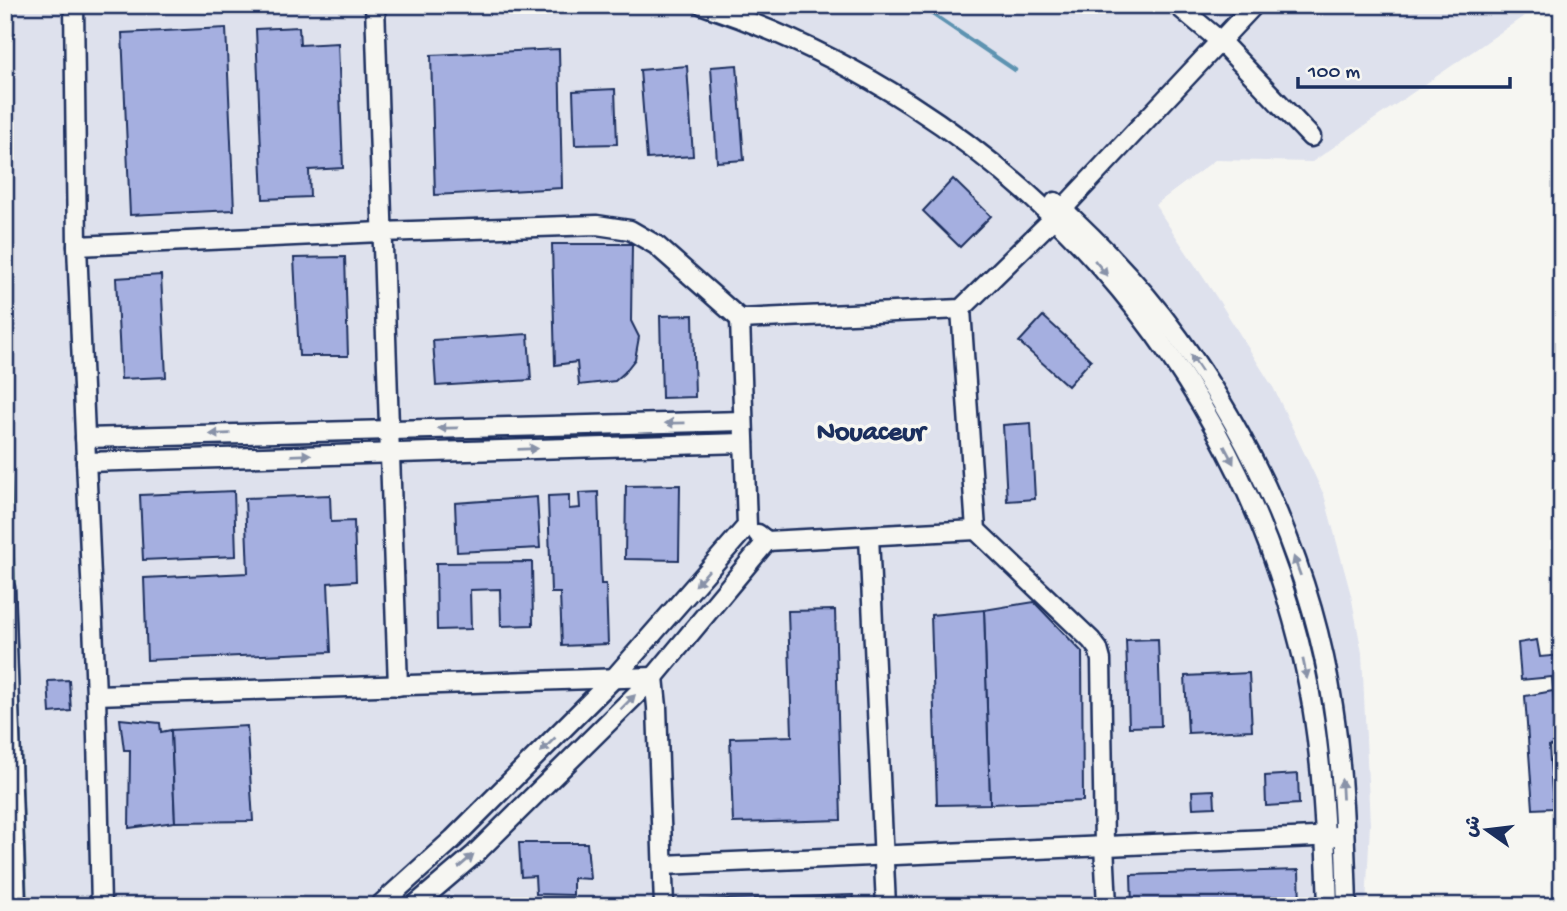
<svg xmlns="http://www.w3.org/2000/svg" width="1567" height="911" font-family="'Gochi Hand','Playpen Sans Arabic',sans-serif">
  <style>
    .built { fill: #dee1ed }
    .green { fill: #a2dda2; stroke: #5e8680; stroke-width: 2 }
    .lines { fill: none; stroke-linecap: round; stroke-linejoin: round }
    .stream { stroke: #5d93b1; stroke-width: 4.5 }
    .building { fill: #a5afe0; stroke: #1b2f5e; stroke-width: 2 }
    .minor-casing { stroke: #1b2f5e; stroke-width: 23 }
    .minor { stroke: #f6f6f2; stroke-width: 18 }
    .oneway { fill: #8892a8 }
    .labels { text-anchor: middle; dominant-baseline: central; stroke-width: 7; stroke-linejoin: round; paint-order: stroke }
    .district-label { font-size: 28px; font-weight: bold; fill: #1b2f5e; stroke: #f6f6f2 }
  </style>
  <rect width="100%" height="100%" fill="#f6f6f2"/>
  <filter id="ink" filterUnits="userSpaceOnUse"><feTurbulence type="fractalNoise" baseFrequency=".0143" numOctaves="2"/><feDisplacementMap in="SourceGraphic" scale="14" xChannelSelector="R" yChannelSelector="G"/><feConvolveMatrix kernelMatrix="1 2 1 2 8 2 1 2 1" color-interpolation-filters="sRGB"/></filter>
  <g filter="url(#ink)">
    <path class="built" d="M8,5H1540L1312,162L1215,160L1155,205L1219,301L1274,389L1324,495L1351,595L1362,653L1370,824L1366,906H27L5,314V11Z"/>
    <path class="green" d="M5,314L27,906H5Z"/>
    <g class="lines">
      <path class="stream" d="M919,5L1015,70"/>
    </g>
    <g class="building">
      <path d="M299,27L300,45L338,43L343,168L309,170L310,197L263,199L256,29Z"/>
      <path d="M226,28L234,210L130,215L122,33Z"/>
      <path d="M559,49L562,188L435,195L431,55Z"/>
      <path d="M737,65L744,160L717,162L711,67Z"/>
      <path d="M687,66L693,156L647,159L640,70Z"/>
      <path d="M615,89L617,144L575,145L573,91Z"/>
      <path d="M953,179L991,216L960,247L923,211Z"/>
      <path d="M552,244H632L631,321L639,337L635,359L624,373L615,381L579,385L577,362L555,365Z"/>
      <path d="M345,257L348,356H299L294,258Z"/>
      <path d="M161,275L166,377L121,379L116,278Z"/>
      <path d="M693,315L695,397L662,398L660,316Z"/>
      <path d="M1043,316L1091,360L1068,386L1019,342Z"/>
      <path d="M528,334L531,380L436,386L433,340Z"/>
      <path d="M1031,423L1035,499L1007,501L1003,425Z"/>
      <path d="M680,485L679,560L625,559L626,486Z"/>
      <path d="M234,491L236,556L143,560L140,495Z"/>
      <path d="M598,492L601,584H606L608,644L562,646L560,593H551L548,496L569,495V509L580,508L579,493Z"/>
      <path d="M330,495L331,522L354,521L356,581L328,583L331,652L147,660L144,578L248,573L245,498Z"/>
      <path d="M537,497L540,548L457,552L455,503Z"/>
      <path d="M532,562L533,625L501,626L500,589L470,590L471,629L437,630L436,563Z"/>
      <path d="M1034,602L1082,652L1083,801L990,804L984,610Z"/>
      <path d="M835,610L841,820L733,823L730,738L792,736L788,611Z"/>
      <path d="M984,610L990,804L937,805L931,615Z"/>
      <path d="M1158,639L1161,726L1129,727L1126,640Z"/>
      <path d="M1537,640L1540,657L1562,655V676L1521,680L1518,643Z"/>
      <path d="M1249,673L1252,730L1188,733L1185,676Z"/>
      <path d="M1562,676V813L1552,677Z"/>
      <path d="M69,680L71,711L50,713L48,681Z"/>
      <path d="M1553,691L1557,745L1549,746L1553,808L1533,809L1525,696Z"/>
      <path d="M120,719L160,723L161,732L171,730L175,822L129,828L130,750H124Z"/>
      <path d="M247,726L253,821L175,822L171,730Z"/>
      <path d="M1298,774L1299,804L1266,806L1265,776Z"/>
      <path d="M1214,790L1215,807L1193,808L1192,791Z"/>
      <path d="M519,843H587L590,879L573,878V895L536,894L535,876L521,877Z"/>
      <path d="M1299,870L1300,906H1132L1131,875Z"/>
      <path d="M853,895L854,906H699V900Z"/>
    </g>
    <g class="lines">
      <g class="minor-casing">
        <g id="minor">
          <path d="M74,5L77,246L96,695L101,906"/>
          <path d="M375,5C381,232 391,459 398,686"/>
          <path d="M703,5C997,103 1223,341 1299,642C1321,729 1325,817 1328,906"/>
          <path d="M1177,5L1220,41L1311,137"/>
          <path d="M1055,202C1100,243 1143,288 1179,338C1257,446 1313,574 1333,706C1343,772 1345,839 1347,906"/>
          <path d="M77,246L381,232L597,225L630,230L656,245L740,319L961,309L1055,217L1254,5"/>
          <path d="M961,309L976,530L1091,640L1098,649L1101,660L1104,845L1107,906"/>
          <path d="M85,438L743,421"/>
          <path d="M86,462L744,443"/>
          <path d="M758,534L767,541L976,530"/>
          <path d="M869,536L886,906"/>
          <path d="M5,588L16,906"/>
          <path d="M96,695L654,677L657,707L664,906"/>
          <path d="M663,865L1338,836"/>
          <path d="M379,906L453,839L614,678L747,526L740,319"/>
          <path d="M414,906L475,854L654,677L767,541"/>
        </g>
      </g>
      <use href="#minor" class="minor"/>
    </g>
    <defs><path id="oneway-solid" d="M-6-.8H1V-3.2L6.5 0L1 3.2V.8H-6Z" transform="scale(1.75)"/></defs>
    <g class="oneway">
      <use href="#oneway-solid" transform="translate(1101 268) rotate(50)"/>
      <use href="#oneway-solid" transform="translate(1196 363) rotate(-124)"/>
      <use href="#oneway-solid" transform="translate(675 423) rotate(179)"/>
      <use href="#oneway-solid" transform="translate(448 428) rotate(179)"/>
      <use href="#oneway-solid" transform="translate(220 434) rotate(178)"/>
      <use href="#oneway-solid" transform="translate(528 449) rotate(-2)"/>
      <use href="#oneway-solid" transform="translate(301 455) rotate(-2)"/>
      <use href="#oneway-solid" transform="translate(1229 455) rotate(62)"/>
      <use href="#oneway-solid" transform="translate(1297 566) rotate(-110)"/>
      <use href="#oneway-solid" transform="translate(702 578) rotate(131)"/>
      <use href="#oneway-solid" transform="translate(1305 669) rotate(78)"/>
      <use href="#oneway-solid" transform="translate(628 702) rotate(-45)"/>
      <use href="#oneway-solid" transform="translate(548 745) rotate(135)"/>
      <use href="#oneway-solid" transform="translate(1342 789) rotate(-93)"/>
      <use href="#oneway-solid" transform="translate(466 861) rotate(-41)"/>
    </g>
  </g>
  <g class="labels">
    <g class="district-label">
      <text x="871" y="433">Nouaceur</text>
    </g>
  </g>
  <rect width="1567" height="911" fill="none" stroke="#f6f6f2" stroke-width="28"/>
  <rect x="14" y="14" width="1539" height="883" fill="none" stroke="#1b2f5e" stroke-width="2.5" filter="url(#ink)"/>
  <g transform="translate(1487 830) rotate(284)" stroke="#f6f6f2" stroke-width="5" paint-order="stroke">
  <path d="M0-5L12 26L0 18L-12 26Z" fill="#1b2f5e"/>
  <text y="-10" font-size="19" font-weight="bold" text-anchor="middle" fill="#1b2f5e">ش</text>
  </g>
  <path d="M1298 77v10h212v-10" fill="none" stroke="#1b2f5e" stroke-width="3.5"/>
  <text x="1308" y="77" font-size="21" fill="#1b2f5e" stroke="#f6f6f2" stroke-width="5" paint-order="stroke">100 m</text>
</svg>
